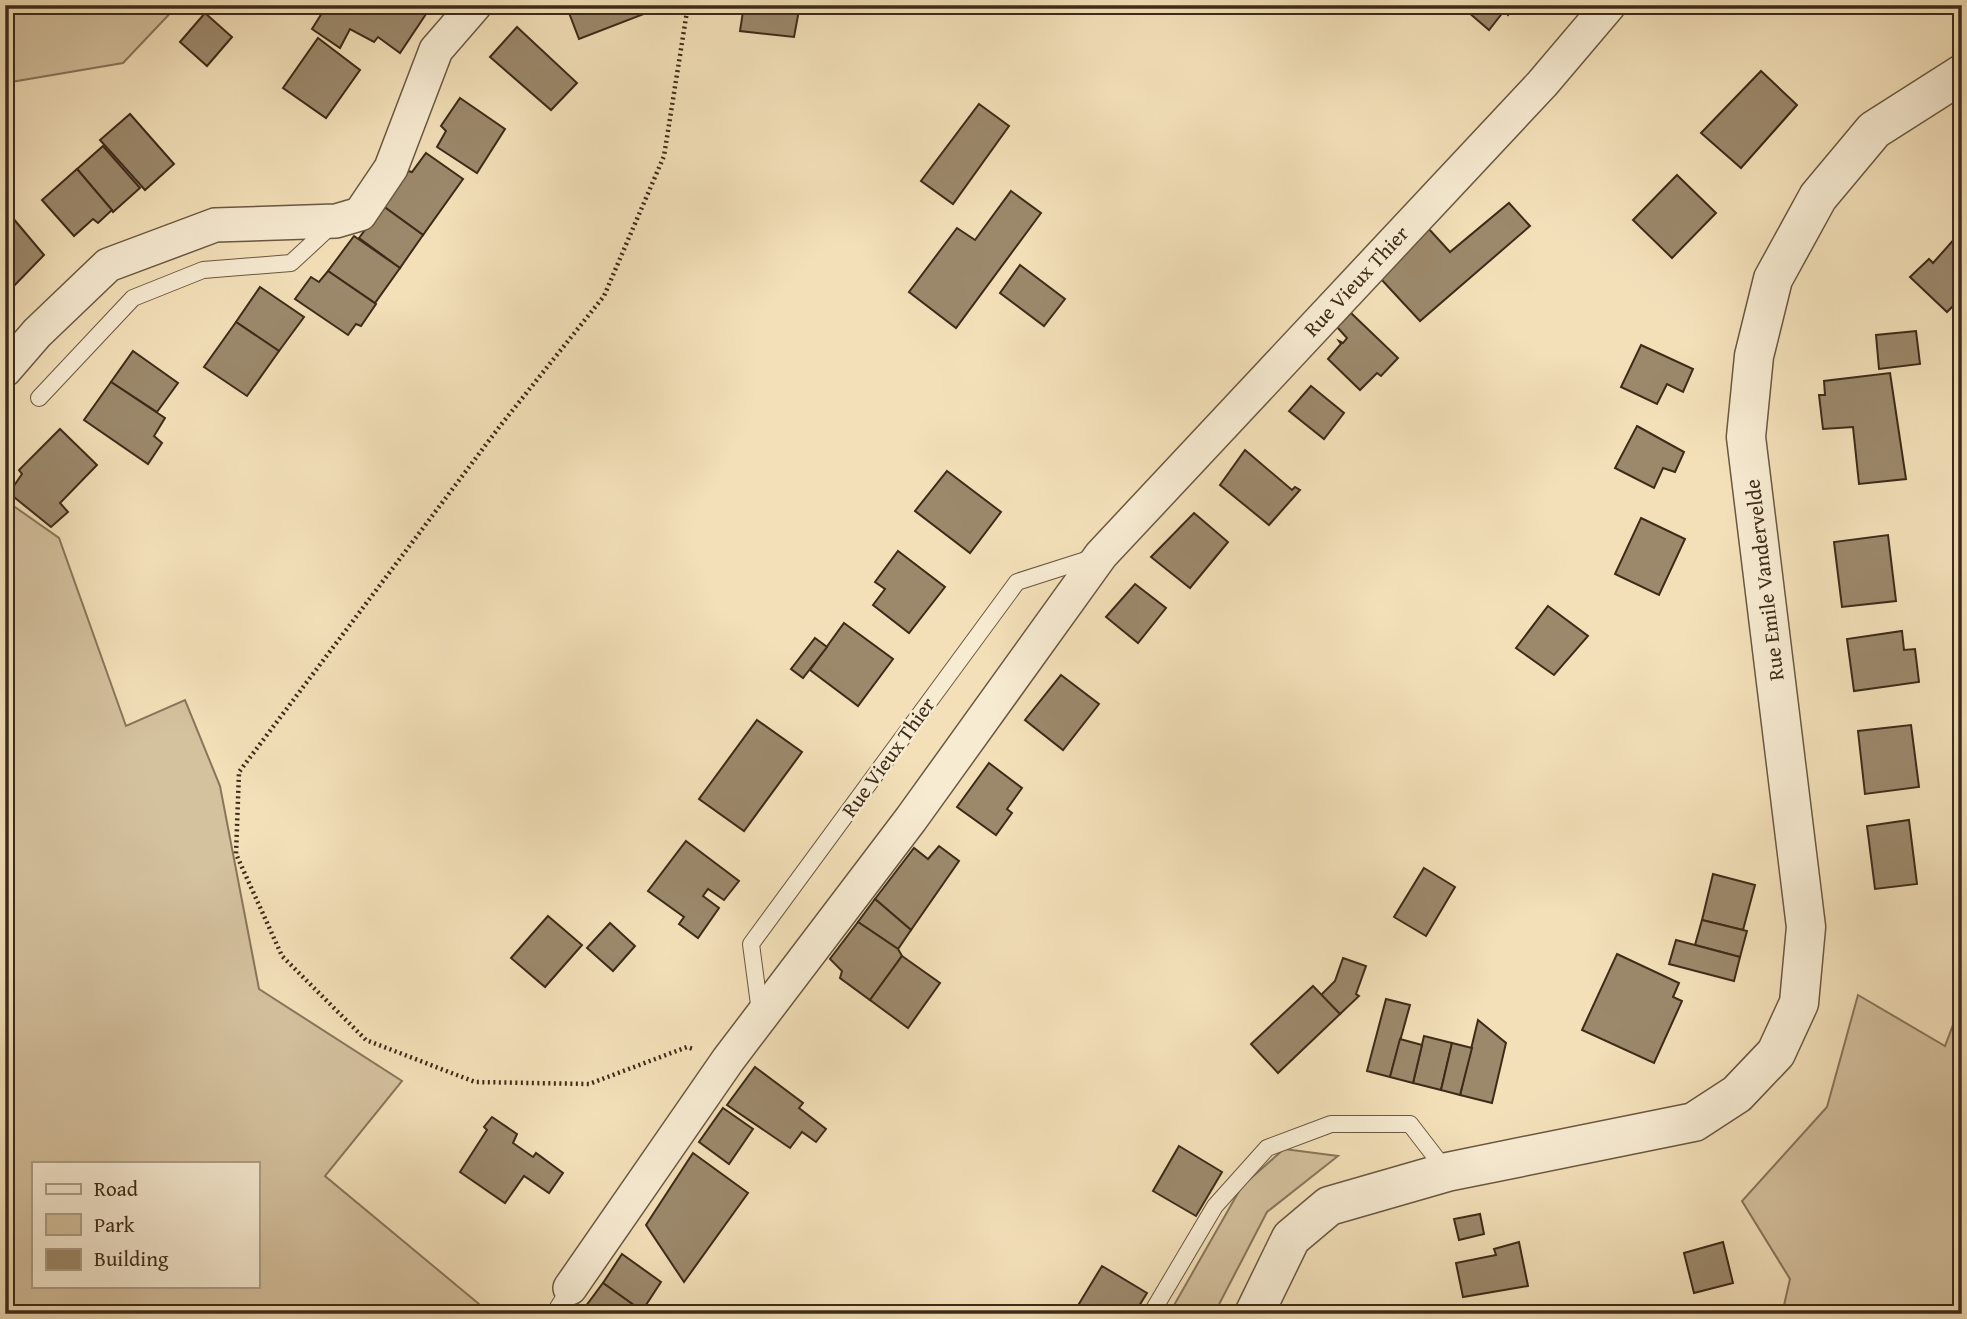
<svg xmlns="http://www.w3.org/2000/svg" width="1967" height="1319" font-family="'Gentium Book Plus',serif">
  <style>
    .green { fill: #d4c19e; stroke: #88765b; stroke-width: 2; fill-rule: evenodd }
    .building { fill: #9c896c; stroke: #3d2b18; stroke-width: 2 }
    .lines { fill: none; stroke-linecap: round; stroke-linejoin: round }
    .service-casing { stroke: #6a5840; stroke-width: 18 }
    .minor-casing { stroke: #6a5840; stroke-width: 36 }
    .tertiary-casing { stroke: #6a5840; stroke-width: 41 }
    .path { stroke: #3d2b18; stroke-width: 4.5; stroke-dasharray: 2 3.5; stroke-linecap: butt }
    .service { stroke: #f7ebd2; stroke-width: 16 }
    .minor { stroke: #f7ebd2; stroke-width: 33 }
    .tertiary { stroke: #f7ebd2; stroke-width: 38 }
    .labels { text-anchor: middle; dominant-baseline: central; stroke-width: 5; stroke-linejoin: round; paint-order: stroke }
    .street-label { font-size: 21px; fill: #3d2b18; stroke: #f7ebd2 }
  </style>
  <rect width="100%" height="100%" fill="#f3e0b9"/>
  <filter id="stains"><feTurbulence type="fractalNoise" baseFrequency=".00286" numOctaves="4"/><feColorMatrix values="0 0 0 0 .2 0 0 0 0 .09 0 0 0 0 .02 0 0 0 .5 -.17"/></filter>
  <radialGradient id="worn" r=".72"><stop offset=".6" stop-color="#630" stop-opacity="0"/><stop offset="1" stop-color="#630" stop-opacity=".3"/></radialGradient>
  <g class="green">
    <path d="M5,5H178L123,63L5,83Z"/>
    <path d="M5,500L59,538L126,726L185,700L220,786L259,989L402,1081L325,1176L491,1314H5ZM33,1163H257V1286H33Z"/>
    <path d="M1858,995L1945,1046L1962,1001V1314H1782L1790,1279L1742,1201L1827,1107Z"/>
    <path d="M1284,1149L1338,1156L1267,1212L1214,1314H1169L1242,1186Z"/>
  </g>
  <g class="building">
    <path d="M327,5H432L400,53L378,37L374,42L350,29L340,48L312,29Z"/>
    <path d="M566,5H646L649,12L579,39Z"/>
    <path d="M744,5H800L794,37L740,31Z"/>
    <path d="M1460,5H1517L1508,15L1504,11L1489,30Z"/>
    <path d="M205,13L232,37L207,66L180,42Z"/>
    <path d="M517,27L577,83L551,110L490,57Z"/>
    <path d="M318,38L360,70L326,118L283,88Z"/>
    <path d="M1761,71L1797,105L1741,168L1701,133Z"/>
    <path d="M460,98L505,129L477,173L437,147L446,131L441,126Z"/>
    <path d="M979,104L1009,126L953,204L921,181Z"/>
    <path d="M130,114L174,164L145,190L100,140Z"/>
    <path d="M103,146L140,188L113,212L77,169Z"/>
    <path d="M426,153L463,179L423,235L383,206L408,171L412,172Z"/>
    <path d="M77,169L112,210L98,223L93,219L74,236L42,200Z"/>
    <path d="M1677,175L1716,213L1672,258L1633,220Z"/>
    <path d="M1011,191L1041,213L956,328L909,292L957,228L975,240Z"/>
    <path d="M1509,203L1530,226L1420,321L1380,278L1428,228L1450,252Z"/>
    <path d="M383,206L423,235L400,268L359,238Z"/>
    <path d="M12,217L44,255L9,291L5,287V223Z"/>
    <path d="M354,236L400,268L375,303L328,271Z"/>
    <path d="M1957,236L1962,241V297L1947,312L1910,277L1929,259L1933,263Z"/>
    <path d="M1020,265L1065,299L1044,326L1000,293Z"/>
    <path d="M328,271L376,304L361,326L356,324L348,335L295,299L311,277L319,282Z"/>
    <path d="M260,287L304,317L279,351L236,322Z"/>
    <path d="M1351,313L1398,358L1381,376L1377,373L1360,390L1328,359L1341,344L1339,341L1343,343L1347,338L1337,327Z"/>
    <path d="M236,322L279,351L247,396L204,367Z"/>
    <path d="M1916,331L1920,364L1879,369L1876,335Z"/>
    <path d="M1641,345L1693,369L1683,392L1667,384L1657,404L1621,387Z"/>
    <path d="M133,351L178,383L157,412L111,382Z"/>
    <path d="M1890,373L1906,479L1859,484L1853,427L1823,429L1819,395H1825L1824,381Z"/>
    <path d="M111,382L165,418L154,436L162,443L148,464L84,420Z"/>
    <path d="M1311,386L1344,413L1324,439L1289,411Z"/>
    <path d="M1637,426L1684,452L1675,472L1663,468L1654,488L1615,468Z"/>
    <path d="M60,429L97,465L60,503L68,512L51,527L9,493L22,474L19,470Z"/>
    <path d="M1245,450L1292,490L1295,487L1300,490L1269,525L1220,485Z"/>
    <path d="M947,471L1001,512L970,553L915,511Z"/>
    <path d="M1194,513L1228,542L1190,588L1151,557Z"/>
    <path d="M1641,518L1685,539L1659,595L1615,574Z"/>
    <path d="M1888,535L1896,601L1842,607L1834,542Z"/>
    <path d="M898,551L945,587L909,633L873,605L885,589L875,582Z"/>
    <path d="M1135,584L1166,608L1138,643L1106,617Z"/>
    <path d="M1548,606L1588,636L1554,675L1516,648Z"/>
    <path d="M844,623L893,659L858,706L810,670Z"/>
    <path d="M1902,631L1904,650L1915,649L1919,682L1854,691L1847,639Z"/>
    <path d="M815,638L827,647L803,678L791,669Z"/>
    <path d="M1061,675L1099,704L1063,750L1025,720Z"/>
    <path d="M757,720L802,752L744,831L699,799Z"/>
    <path d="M1911,725L1919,787L1865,794L1858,731Z"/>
    <path d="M989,763L1022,788L1007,809L1012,813L996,835L957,807Z"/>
    <path d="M1909,820L1917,884L1875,889L1867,826Z"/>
    <path d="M686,841L739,881L724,900L708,889L703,896L719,908L698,938L679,924L684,917L648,891Z"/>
    <path d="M939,846L959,861L911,930L875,899L914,848L928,859Z"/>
    <path d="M1424,868L1455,887L1426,936L1394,917Z"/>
    <path d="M1713,874L1755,885L1743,930L1702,920Z"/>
    <path d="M875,899L911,930L898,949L858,922Z"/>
    <path d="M548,916L582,945L545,987L511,958Z"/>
    <path d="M1702,920L1747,931L1740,957L1695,945Z"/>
    <path d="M858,922L898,949L902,956L870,1000L840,978L842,971L830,959Z"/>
    <path d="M610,923L635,946L613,971L587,948Z"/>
    <path d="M1676,940L1740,957L1734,981L1669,964Z"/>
    <path d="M1617,954L1679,983L1673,997L1682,1001L1654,1063L1582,1030Z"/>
    <path d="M902,956L940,983L908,1028L870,1000Z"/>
    <path d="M1343,958L1366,966L1356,994L1359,996L1340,1014L1321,995L1335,981Z"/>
    <path d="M1313,986L1340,1014L1278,1073L1251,1044Z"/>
    <path d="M1386,999L1410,1005L1390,1077L1367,1071Z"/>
    <path d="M1478,1020L1506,1043L1492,1103L1460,1095Z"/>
    <path d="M1424,1036L1452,1043L1441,1090L1413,1083Z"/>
    <path d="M1400,1039L1422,1045L1413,1083L1390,1077Z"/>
    <path d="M1452,1043L1472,1048L1460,1095L1441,1090Z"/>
    <path d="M755,1067L803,1103L799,1108L826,1129L816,1142L802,1132L790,1148L727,1105Z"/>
    <path d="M723,1108L753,1129L729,1164L699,1142Z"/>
    <path d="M492,1117L517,1134L513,1143L533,1157L536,1153L563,1173L549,1193L524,1176L505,1203L460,1172L487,1130L484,1127Z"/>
    <path d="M1179,1146L1222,1172L1196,1216L1153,1191Z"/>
    <path d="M693,1153L748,1193L684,1282L646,1225Z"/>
    <path d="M1480,1214L1484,1234L1459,1240L1454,1219Z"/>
    <path d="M1519,1242L1528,1286L1463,1297L1456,1263L1496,1255L1494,1249Z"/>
    <path d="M1723,1242L1733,1283L1694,1293L1684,1253Z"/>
    <path d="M622,1254L661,1282L642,1311L603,1283Z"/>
    <path d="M1102,1266L1147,1293L1134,1314L1074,1312Z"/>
    <path d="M603,1283L642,1311L640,1314H580Z"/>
  </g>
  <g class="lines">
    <g class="service-casing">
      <g id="service">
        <path d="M39,398L133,298L203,270L291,263L332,225"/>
        <path d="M760,1012L751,944L1017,582L1095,557"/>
        <path d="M554,1314L570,1288"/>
        <path d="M1151,1314L1215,1206L1267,1148L1331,1124H1410L1447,1172"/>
      </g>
    </g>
    <g class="minor-casing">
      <g id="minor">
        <path d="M5,370L37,333L108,265L215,225L336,221L360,214L391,168L436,50L475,5"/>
        <path d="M570,1288L728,1060L911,819L1101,555L1542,84L1609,5"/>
      </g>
    </g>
    <g class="tertiary-casing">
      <path id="tertiary" d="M1254,1314L1291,1238L1329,1206L1447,1172L1694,1122L1737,1094L1776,1053L1799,1003L1806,927L1746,437L1754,356L1773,279L1818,197L1874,130L1962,74"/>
    </g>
    <path class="path" d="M688,5L664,156L604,296L500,426L239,772L236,854L282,956L366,1040L475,1082L589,1084L687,1047L693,1049"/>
    <use href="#service" class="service"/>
    <use href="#minor" class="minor"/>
    <use href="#tertiary" class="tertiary"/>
  </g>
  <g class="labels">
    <g class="street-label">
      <text transform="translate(1356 281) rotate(-47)">Rue Vieux Thier</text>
      <text transform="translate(1764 580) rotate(-97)">Rue Emile Vandervelde</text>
      <text transform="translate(888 757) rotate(-54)">Rue Vieux Thier</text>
    </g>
  </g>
  <rect width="1967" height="1319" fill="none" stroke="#f3e0b9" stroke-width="28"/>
  <rect x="7" y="7" width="1953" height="1305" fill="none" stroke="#3d2b18" stroke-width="3.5"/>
  <rect x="14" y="14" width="1939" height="1291" fill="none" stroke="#3d2b18" stroke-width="2"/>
  <rect x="32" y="1162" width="228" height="126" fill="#f7ebd2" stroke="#ad9e88" stroke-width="2"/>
  <rect x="46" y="1184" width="35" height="10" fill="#f7ebd2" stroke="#ad9e88" stroke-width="2"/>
  <text x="94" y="1196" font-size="21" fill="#3d2b18">Road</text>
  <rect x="46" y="1214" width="35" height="21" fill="#d4c19e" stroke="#ad9e88" stroke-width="2"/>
  <text x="94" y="1232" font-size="21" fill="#3d2b18">Park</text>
  <rect x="46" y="1249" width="35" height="21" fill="#9c896c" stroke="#ad9e88" stroke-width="2"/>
  <text x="94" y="1266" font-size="21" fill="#3d2b18">Building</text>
  <rect width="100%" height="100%" filter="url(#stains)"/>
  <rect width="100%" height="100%" fill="url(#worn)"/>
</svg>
